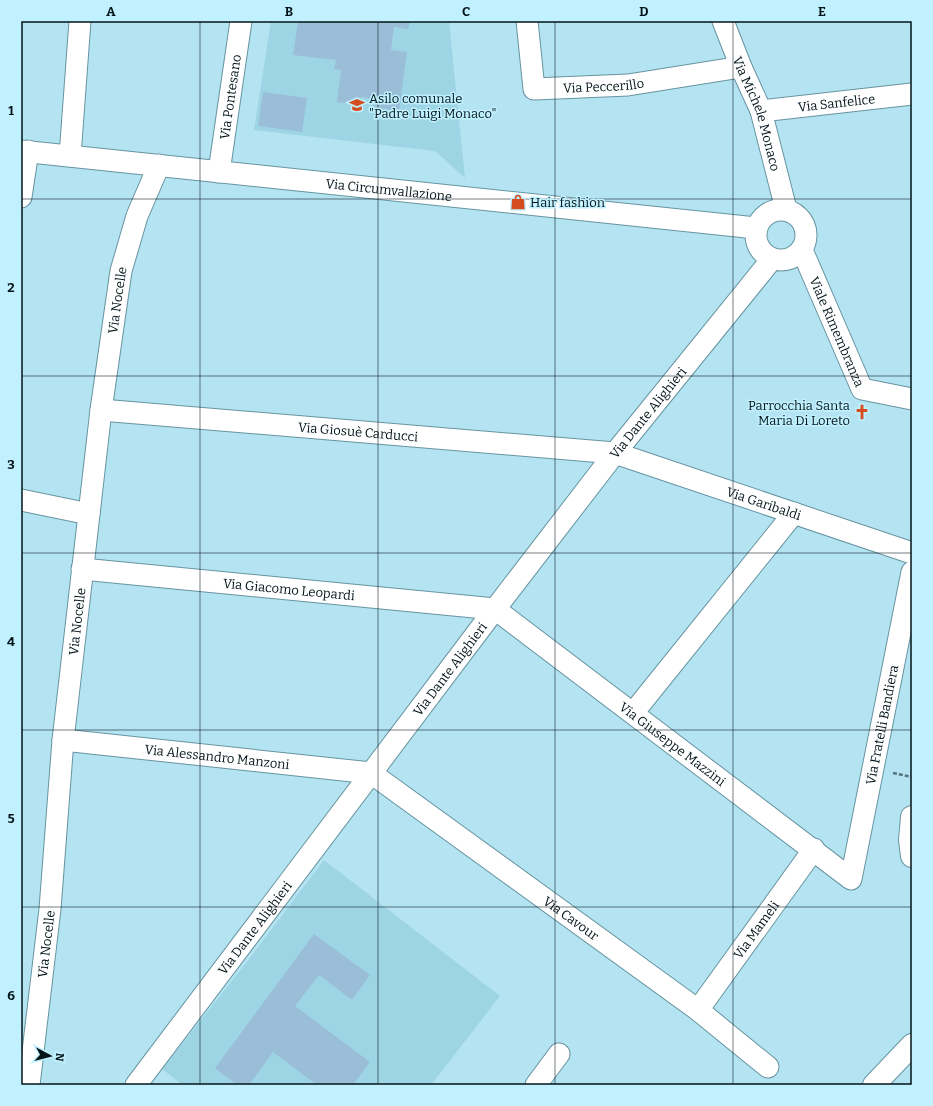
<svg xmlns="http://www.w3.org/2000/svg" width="933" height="1106" font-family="Bitter,serif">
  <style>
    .built { fill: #9ed5e5 }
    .building { fill: #9abed7 }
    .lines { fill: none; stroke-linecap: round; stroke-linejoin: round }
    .minor-casing { stroke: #6794a1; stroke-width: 23 }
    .tertiary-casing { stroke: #6794a1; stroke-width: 24 }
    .motorway-casing { stroke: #6794a1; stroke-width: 24 }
    .path { stroke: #56757e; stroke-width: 2.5; stroke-dasharray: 4 2; stroke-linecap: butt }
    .minor { stroke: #fff; stroke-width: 21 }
    .tertiary { stroke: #fff; stroke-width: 22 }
    .motorway { stroke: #fff; stroke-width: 22 }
    .grid { fill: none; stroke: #031419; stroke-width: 1; stroke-opacity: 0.55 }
    .labels { text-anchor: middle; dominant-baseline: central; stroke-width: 3; stroke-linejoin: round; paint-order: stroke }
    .street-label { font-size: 13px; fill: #031419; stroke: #c1f1ff }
    .poi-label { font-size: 13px; fill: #031419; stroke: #c1f1ff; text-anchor: start }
    .neatline { fill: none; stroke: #031419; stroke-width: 1.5 }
    .grid-label { font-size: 13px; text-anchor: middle; font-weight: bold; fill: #031419 }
  </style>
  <rect width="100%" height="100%" fill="#b4e3f1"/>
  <g class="built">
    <path d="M271,21H449L465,178L435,151L254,130Z"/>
    <path d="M324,860L500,996L431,1085H183L162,1069L246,963Z"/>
  </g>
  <g class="building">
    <path d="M298,21H410L408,29L394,27L391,50L407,52L399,111L373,107L374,99L361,97L360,105L337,102L341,70L334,69L336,60L293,55Z"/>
    <path d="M263,92L307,98L302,132L258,126Z"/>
    <path d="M314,934L370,975L352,1000L319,975L295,1006L370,1062L353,1085H317L273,1052L249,1085H237L215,1068Z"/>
  </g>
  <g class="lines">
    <g class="minor-casing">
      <g id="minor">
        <path id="s1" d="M527,21L534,89L628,85L741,67"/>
        <path id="s2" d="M723,21L741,67L761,111L786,209"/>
        <path id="s3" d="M761,111L912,94"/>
        <path id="s4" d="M21,151L756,228"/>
        <path d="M70,156L80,21"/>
        <path id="s5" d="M219,172L241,21"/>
        <path d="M21,197L28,151"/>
        <circle cx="781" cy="235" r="25"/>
        <path id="s6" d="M802,250L862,389L912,399"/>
        <path id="s7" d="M101,410L615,453L912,553"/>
        <path d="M21,500L89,514"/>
        <path id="s8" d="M82,569L495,609L851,879L912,572"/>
        <path d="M633,713L794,513"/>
        <path id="s9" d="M63,740L371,773L698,1010L768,1067"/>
        <path id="s10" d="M698,1010L814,849"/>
        <path id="s11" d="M29,1085L50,909L63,740L101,410L121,271L137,216L159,165"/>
        <path id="s12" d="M136,1085L495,609L615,453L772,259"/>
        <path d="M536,1085L559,1054"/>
      </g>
    </g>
    <g class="tertiary-casing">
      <path id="tertiary" d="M912,817L910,840L912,856"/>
    </g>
    <g class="motorway-casing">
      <path id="motorway" d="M874,1085L912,1045"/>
    </g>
    <path class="path" d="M893,773L912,777"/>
    <use href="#minor" class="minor"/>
    <use href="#tertiary" class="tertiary"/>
    <use href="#motorway" class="motorway"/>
  </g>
  <path class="grid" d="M200,21V1085M378,21V1085M555,21V1085M733,21V1085M21,199H912M21,376H912M21,553H912M21,730H912M21,907H912"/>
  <defs>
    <g id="school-bare" transform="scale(1.2)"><path d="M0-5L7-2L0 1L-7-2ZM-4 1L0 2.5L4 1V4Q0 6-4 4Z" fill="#d54d1e" stroke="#c1f1ff" stroke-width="2.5" paint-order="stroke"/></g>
    <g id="shop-bare" transform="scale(1.2)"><path d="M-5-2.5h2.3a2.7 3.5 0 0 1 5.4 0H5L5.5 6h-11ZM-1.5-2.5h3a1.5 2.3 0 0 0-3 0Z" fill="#d54d1e" stroke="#c1f1ff" stroke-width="2.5" paint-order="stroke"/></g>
    <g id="church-bare" transform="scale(1.2)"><path d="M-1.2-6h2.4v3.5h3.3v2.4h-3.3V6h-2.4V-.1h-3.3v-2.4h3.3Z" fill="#d54d1e" stroke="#c1f1ff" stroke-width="2.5" paint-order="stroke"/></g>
  </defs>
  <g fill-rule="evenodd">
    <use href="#school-bare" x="357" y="105"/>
    <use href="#shop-bare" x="518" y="202"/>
    <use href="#church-bare" x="862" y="412"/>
  </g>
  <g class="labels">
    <g class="street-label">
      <text stroke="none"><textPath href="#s1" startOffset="138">Via Peccerillo</textPath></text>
      <text stroke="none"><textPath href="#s5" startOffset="76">Via Pontesano</textPath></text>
      <text stroke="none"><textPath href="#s3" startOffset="76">Via Sanfelice</textPath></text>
      <text stroke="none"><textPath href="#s2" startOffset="99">Via Michele Monaco</textPath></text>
      <text stroke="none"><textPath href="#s4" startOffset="370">Via Circumvallazione</textPath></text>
      <text stroke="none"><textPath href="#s11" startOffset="790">Via Nocelle</textPath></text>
      <text stroke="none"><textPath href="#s6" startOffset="89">Viale Rimembranza</textPath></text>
      <text stroke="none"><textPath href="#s12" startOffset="845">Via Dante Alighieri</textPath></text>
      <text stroke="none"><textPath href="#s7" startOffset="258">Via Giosuè Carducci</textPath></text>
      <text stroke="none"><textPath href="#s7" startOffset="673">Via Garibaldi</textPath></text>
      <text stroke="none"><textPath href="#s8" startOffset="208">Via Giacomo Leopardi</textPath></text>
      <text stroke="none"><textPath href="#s11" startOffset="466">Via Nocelle</textPath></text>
      <text stroke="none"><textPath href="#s12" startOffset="521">Via Dante Alighieri</textPath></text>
      <text stroke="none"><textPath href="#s8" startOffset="1019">Via Fratelli Bandiera</textPath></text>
      <text stroke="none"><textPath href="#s8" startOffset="638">Via Giuseppe Mazzini</textPath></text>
      <text stroke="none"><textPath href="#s9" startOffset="155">Via Alessandro Manzoni</textPath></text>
      <text stroke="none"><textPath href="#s9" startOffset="557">Via Cavour</textPath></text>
      <text stroke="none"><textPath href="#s12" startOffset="197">Via Dante Alighieri</textPath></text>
      <text stroke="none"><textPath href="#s10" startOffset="99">Via Mameli</textPath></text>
      <text stroke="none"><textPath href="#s11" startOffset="142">Via Nocelle</textPath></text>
    </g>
    <g class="poi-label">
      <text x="369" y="98">Asilo comunale<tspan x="369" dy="15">"Padre Luigi Monaco"</tspan></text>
      <text x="530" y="202">Hair fashion</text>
      <text x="850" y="405" text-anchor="end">Parrocchia Santa<tspan x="850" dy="15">Maria Di Loreto</tspan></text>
    </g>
  </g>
  <rect width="933" height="1106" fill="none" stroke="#c1f1ff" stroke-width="44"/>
  <g transform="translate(50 1056) rotate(97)" stroke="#c1f1ff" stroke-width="3" paint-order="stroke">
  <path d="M0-3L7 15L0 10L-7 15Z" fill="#031419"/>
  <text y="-6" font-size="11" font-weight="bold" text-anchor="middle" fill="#031419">N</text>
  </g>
  <rect x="22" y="22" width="889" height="1062" class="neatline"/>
  <g class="grid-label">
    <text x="111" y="16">A</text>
    <text x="289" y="16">B</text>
    <text x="466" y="16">C</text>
    <text x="644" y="16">D</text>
    <text x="822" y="16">E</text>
    <text x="11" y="115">1</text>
    <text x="11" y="292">2</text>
    <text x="11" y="469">3</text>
    <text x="11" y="646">4</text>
    <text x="11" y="823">5</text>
    <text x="11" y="1000">6</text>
  </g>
</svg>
